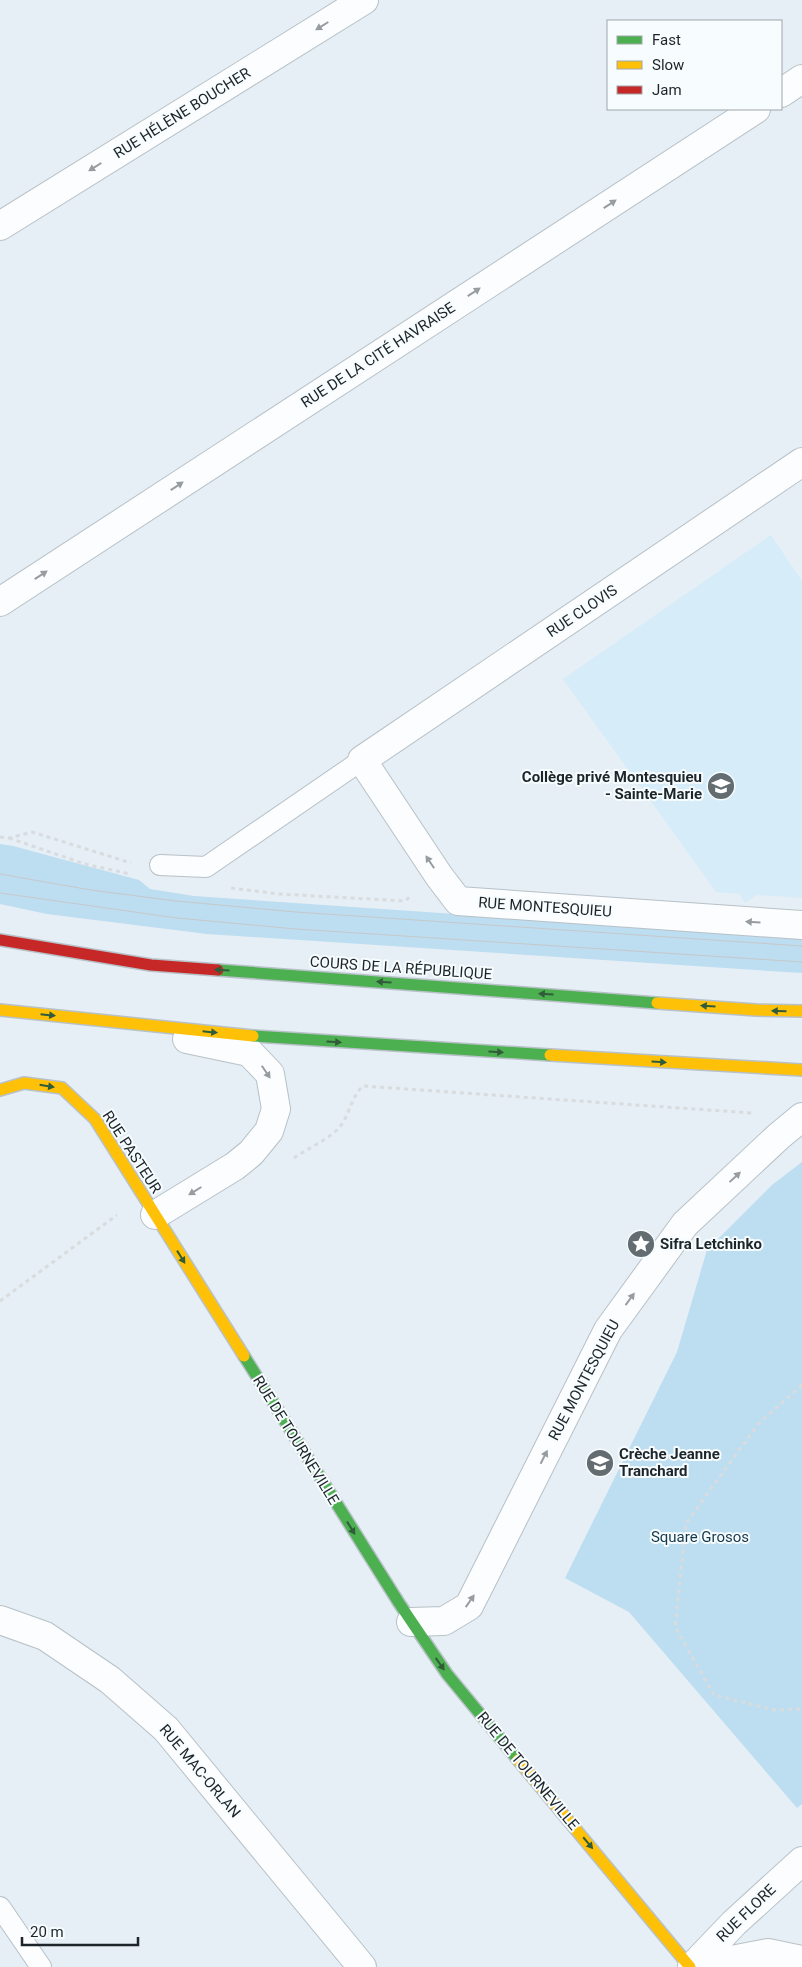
<svg xmlns="http://www.w3.org/2000/svg" width="802" height="1967" viewBox="0 0 802 1967" font-family="Roboto,sans-serif">
<style>
.built{fill:#d7ecf9}
.green{fill:#bdddf1}
.lines{fill:none;stroke-linecap:round;stroke-linejoin:round}
.lane-casing{stroke:#b8c1c7;stroke-width:22}
.street-casing{stroke:#b8c1c7;stroke-width:30}
.fast-casing{stroke:#b8c1c7;stroke-width:14}
.slow-casing{stroke:#b8c1c7;stroke-width:14}
.jam-casing{stroke:#b8c1c7;stroke-width:14}
.path{stroke:#d9dcde;stroke-width:3;stroke-dasharray:4 4;stroke-linecap:butt}
.lane{stroke:#fbfdfe;stroke-width:20}
.street{stroke:#fbfdfe;stroke-width:28}
.fast{stroke:#4caf50;stroke-width:11}
.slow{stroke:#ffc107;stroke-width:11}
.jam{stroke:#c62828;stroke-width:11}
.tram{stroke:#c6c8ca;stroke-width:1}
.oneway{fill:#979c9f}
.oneway2{fill:#305c39}
.labels{text-anchor:middle;dominant-baseline:central;stroke-width:4;stroke-linejoin:round;paint-order:stroke}
.street-label{font-size:15px;fill:#1d252a;stroke:#f7fcfe}
.poi-label{font-size:15px;font-weight:bold;fill:#1d252a;stroke:#f7fcfe;text-anchor:start}
.park-label{font-size:15px;fill:#14394c;stroke:#f7fcfe}
</style>
<rect width="100%" height="100%" fill="#e5eff5"/>
<!-- built -->
<path class="built" d="M 771,535 L 802,581 L 802,898 L 757,895 L 745,903 L 739,894 L 716,892 L 563,679 Z"/>
<!-- green -->
<path class="green" d="M 0,844 L 13,846 L 139,880 L 150,889 L 194,896 L 802,938 L 802,973 L 207,934 L 47,914 L 0,904 Z
M 802,1162 L 802,1804 L 797,1808 L 629,1612 L 565,1578 L 677,1352 L 707,1250 L 772,1185 Z"/>
<g class="lines">
<defs>
<path id="lane" d="M 160,865 L 206,867 L 362,760
M 0,1907 L 41,1967"/>
<path id="street" d="M 781,93 L 802,79
M 0,226 L 364,0
M 802,462 L 362,760 L 439,876 L 458,901 L 802,925
M 0,602 L 756,109
M 155,1215 L 235,1166 L 251,1153 L 269,1131 L 276,1109 L 270,1074 L 249,1052 L 187,1039
M 0,1620 L 45,1636 L 110,1680 L 166,1729 L 362,1967
M 411,1622 L 444,1621 L 469,1606 L 608,1330 L 685,1224 L 779,1136 L 802,1117
M 692,1967 L 734,1923 L 802,1861
M 695,1967 L 768,1953 L 802,1960"/>
<path id="fast" d="M 218,970 L 657,1003
M 253,1036 L 550,1055
M 244,1356 L 399,1603 L 447,1674 L 518,1760"/>
<path id="slow" d="M 657,1003 L 756,1010 L 802,1011
M 0,1010 L 253,1036
M 550,1055 L 802,1070
M 0,1090 L 24,1083 L 62,1088 L 95,1119 L 244,1356
M 518,1760 L 690,1967"/>
<path id="jam" d="M 0,940 L 151,965 L 218,970"/>
</defs>
<!-- lane casing -->
<use href="#lane" class="lane-casing"/>
<!-- street casing -->
<use href="#street" class="street-casing"/>
<!-- fast casing -->
<use href="#fast" class="fast-casing"/>
<!-- slow casing -->
<use href="#slow" class="slow-casing"/>
<!-- jam casing -->
<use href="#jam" class="jam-casing"/>
<!-- path -->
<path class="path" d="M 0,837 L 9,838 L 32,832 L 131,863
M 9,838 L 85,864 L 130,874
M 231,888 L 279,894 L 405,901 L 412,895
M 294,1158 C 307,1149 325,1141 337,1130 C 350,1117 350,1098 363,1086 L 752,1113
M 0,1301 L 117,1215
M 802,1385 L 759,1423 L 686,1523 L 675,1627 L 714,1695 L 775,1710 L 802,1709"/>
<!-- lane -->
<use href="#lane" class="lane"/>
<!-- street -->
<use href="#street" class="street"/>
<!-- fast -->
<use href="#fast" class="fast"/>
<!-- slow -->
<use href="#slow" class="slow"/>
<!-- jam -->
<use href="#jam" class="jam"/>
<!-- tram -->
<path class="tram" d="M 0,874 L 91,890 L 176,901 L 296,912 L 802,946
M 0,893 L 177,918 L 296,929 L 802,962"/>
</g>
<!-- one-way arrows -->
<defs><path id="oneway-solid" d="M-6-.8H1V-3.2L6.5 0L1 3.2V.8H-6Z" transform="scale(1.25)"/></defs>
<g class="oneway">
<use href="#oneway-solid" transform="translate(322 26) rotate(148)"/>
<use href="#oneway-solid" transform="translate(95 167) rotate(148)"/>
<use href="#oneway-solid" transform="translate(610 204) rotate(-33)"/>
<use href="#oneway-solid" transform="translate(474 292) rotate(-33)"/>
<use href="#oneway-solid" transform="translate(177 486) rotate(-33)"/>
<use href="#oneway-solid" transform="translate(41 575) rotate(-33)"/>
<use href="#oneway-solid" transform="translate(430 862) rotate(-124)"/>
<use href="#oneway-solid" transform="translate(753 922) rotate(-176)"/>
<use href="#oneway-solid" transform="translate(266 1072) rotate(56)"/>
<use href="#oneway-solid" transform="translate(735 1177) rotate(-43)"/>
<use href="#oneway-solid" transform="translate(195 1191) rotate(148)"/>
<use href="#oneway-solid" transform="translate(630 1299) rotate(-54)"/>
<use href="#oneway-solid" transform="translate(544 1457) rotate(-63)"/>
<use href="#oneway-solid" transform="translate(470 1601) rotate(-55)"/>
</g>
<g class="oneway2">
<use href="#oneway-solid" transform="translate(222 970) rotate(-176)"/>
<use href="#oneway-solid" transform="translate(384 982) rotate(-176)"/>
<use href="#oneway-solid" transform="translate(546 994) rotate(-176)"/>
<use href="#oneway-solid" transform="translate(708 1006) rotate(-176)"/>
<use href="#oneway-solid" transform="translate(779 1011) rotate(-179)"/>
<use href="#oneway-solid" transform="translate(48 1015) rotate(6)"/>
<use href="#oneway-solid" transform="translate(210 1032) rotate(6)"/>
<use href="#oneway-solid" transform="translate(334 1042) rotate(3)"/>
<use href="#oneway-solid" transform="translate(496 1052) rotate(3)"/>
<use href="#oneway-solid" transform="translate(659 1062) rotate(3)"/>
<use href="#oneway-solid" transform="translate(47 1086) rotate(9)"/>
<use href="#oneway-solid" transform="translate(181 1257) rotate(58)"/>
<use href="#oneway-solid" transform="translate(351 1528) rotate(58)"/>
<use href="#oneway-solid" transform="translate(440 1664) rotate(55)"/>
<use href="#oneway-solid" transform="translate(588 1843) rotate(50)"/>
</g>
<!-- icons -->
<defs>
<symbol id="school-disc" viewBox="-11 -11 22 22"><circle r="9.5" fill="#636c71" stroke="#f7fcfe"/><path d="M0-5L7-2L0 1L-7-2ZM-4 1L0 2.5L4 1V4Q0 6-4 4Z" fill="#fff"/></symbol>
<symbol id="sight-disc" viewBox="-11 -11 22 22"><circle r="9.5" fill="#636c71" stroke="#f7fcfe"/><path d="M0-6L1.8-2.2L6-1.7L2.9 1.2L3.7 5.4L0 3.3L-3.7 5.4L-2.9 1.2L-6-1.7L-1.8-2.2Z" fill="#fff"/></symbol>
</defs>
<g fill-rule="evenodd">
<use href="#school-disc" x="705" y="770" width="32" height="32"/>
<use href="#sight-disc" x="625" y="1228" width="32" height="32"/>
<use href="#school-disc" x="584" y="1447" width="32" height="32"/>
</g>
<g class="labels">
<!-- street labels -->
<g class="street-label">
<text transform="translate(182 113) rotate(-32)">RUE HÉLÈNE BOUCHER</text>
<text transform="translate(378 355) rotate(-33)">RUE DE LA CITÉ HAVRAISE</text>
<text transform="translate(582 611) rotate(-34)">RUE CLOVIS</text>
<text transform="translate(545 907) rotate(4)">RUE MONTESQUIEU</text>
<text transform="translate(401 968) rotate(4)">COURS DE LA RÉPUBLIQUE</text>
<text transform="translate(132 1152) rotate(57)">RUE PASTEUR</text>
<text transform="translate(584 1380) rotate(-62)">RUE MONTESQUIEU</text>
<text transform="translate(296 1440) rotate(58)">RUE DE TOURNEVILLE</text>
<text transform="translate(200 1771) rotate(50)">RUE MAC-ORLAN</text>
<text transform="translate(528 1771) rotate(50)">RUE DE TOURNEVILLE</text>
<text transform="translate(746 1913) rotate(-44)">RUE FLORE</text>
</g>
<!-- poi labels -->
<g class="poi-label">
<text x="702" y="777" text-anchor="end">Collège privé Montesquieu<tspan x="702" dy="17">- Sainte-Marie</tspan></text>
<text x="660" y="1244">Sifra Letchinko</text>
<text x="619" y="1454">Crèche Jeanne<tspan x="619" dy="17">Tranchard</tspan></text>
</g>
<!-- park labels -->
<g class="park-label">
<text x="700" y="1537">Square Grosos</text>
</g>
</g>
<!-- legend -->
<rect x="607" y="20" width="175" height="90" fill="#f7fcfe" stroke="#a0a6a9"/>
<rect x="617" y="36" width="25" height="8" fill="#4caf50" stroke="#a0a6a9"/>
<text x="652" y="45" font-size="15" fill="#1d252a">Fast</text>
<rect x="617" y="61" width="25" height="8" fill="#ffc107" stroke="#a0a6a9"/>
<text x="652" y="70" font-size="15" fill="#1d252a">Slow</text>
<rect x="617" y="86" width="25" height="8" fill="#c62828" stroke="#a0a6a9"/>
<text x="652" y="95" font-size="15" fill="#1d252a">Jam</text>
<!-- scale -->
<path d="M22 1937v8h116v-8" fill="none" stroke="#1d252a" stroke-width="2.5"/>
<text x="30" y="1937" font-size="15" fill="#1d252a" stroke="#f7fcfe" stroke-width="4" paint-order="stroke">20 m</text>
</svg>
